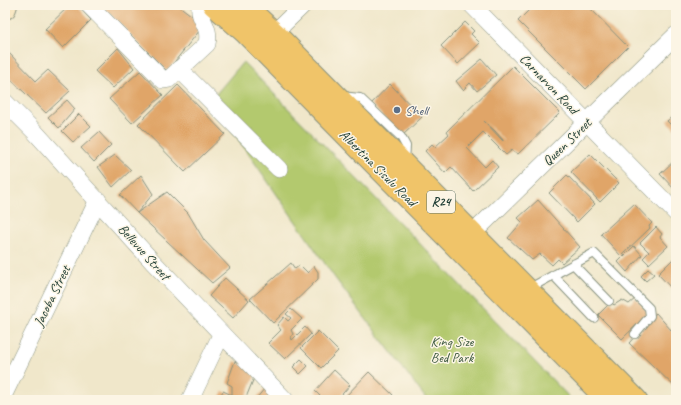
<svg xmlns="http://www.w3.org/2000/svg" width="681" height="405" viewBox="0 0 681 405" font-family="Caveat,sans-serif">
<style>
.park{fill:#b3c96e;stroke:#698351}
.building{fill:#e0a567;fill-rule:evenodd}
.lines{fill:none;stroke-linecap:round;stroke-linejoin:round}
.service-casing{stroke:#88927f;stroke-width:10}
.minor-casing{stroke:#88927f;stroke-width:18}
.secondary-casing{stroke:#88927f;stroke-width:24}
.primary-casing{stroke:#88927f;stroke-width:24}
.service{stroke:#fff;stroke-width:8}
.minor{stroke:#fff;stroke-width:17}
.secondary{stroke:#f9e7c3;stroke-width:22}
.primary{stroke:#f0c469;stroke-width:22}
.service-dot{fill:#5c6f8a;stroke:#fcf5e5;stroke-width:1.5}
.labels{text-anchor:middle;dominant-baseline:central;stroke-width:3;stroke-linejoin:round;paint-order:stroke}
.shield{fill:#fcf5e5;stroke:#617469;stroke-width:1}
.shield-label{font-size:13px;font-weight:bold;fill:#1f3d34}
.street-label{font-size:14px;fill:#1f3d34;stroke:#fcf5e5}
.service-label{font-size:14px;fill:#4e5e75;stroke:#fcf5e5;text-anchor:start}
.park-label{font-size:14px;fill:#3d5940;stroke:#fcf5e5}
</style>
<rect width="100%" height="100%" fill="#fcf5e5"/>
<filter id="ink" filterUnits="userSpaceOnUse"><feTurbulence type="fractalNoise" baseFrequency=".025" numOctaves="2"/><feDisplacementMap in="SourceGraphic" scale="8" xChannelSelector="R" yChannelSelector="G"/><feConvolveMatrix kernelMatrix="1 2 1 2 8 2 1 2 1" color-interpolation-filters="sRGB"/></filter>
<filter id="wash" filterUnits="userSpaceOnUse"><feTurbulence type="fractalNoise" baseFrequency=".012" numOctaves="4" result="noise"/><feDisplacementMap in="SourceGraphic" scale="16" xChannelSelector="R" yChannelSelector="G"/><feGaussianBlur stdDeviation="0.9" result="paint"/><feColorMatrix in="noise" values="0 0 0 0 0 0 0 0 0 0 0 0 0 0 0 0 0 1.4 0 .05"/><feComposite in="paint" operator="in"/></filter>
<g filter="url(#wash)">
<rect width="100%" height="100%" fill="#f0e7ca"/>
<!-- park -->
<path class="park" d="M 243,62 L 572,400 L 427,400 L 335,278 L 211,100 Z"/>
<g id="blocks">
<!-- building -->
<path class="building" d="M 70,5 L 77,5 L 91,20 L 63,48 L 45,29 Z
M 101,5 L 178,5 L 204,25 L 167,71 Z
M 534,5 L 587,5 L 628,47 L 586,89 L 518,21 Z
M 465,22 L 474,31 L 471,34 L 480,43 L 458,64 L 441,46 Z
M 118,48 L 134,68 L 113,88 L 95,71 Z
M 6,50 L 36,81 L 48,70 L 70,91 L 46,113 L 5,74 Z
M 482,59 L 496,75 L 477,91 L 470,83 L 463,90 L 456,81 Z
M 513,66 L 560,113 L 518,154 L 512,150 L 506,155 L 483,132 L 467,148 L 485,167 L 492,160 L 498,167 L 473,191 L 451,167 L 445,173 L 425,151 L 432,144 L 435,147 L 449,134 L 447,131 ZM 484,121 L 495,131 L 503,140 L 503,141 Z
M 140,71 L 163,95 L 132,123 L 109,99 Z
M 390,84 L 422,117 L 402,136 L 371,104 Z
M 178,85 L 225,134 L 185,172 L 138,124 Z
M 67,100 L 75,109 L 59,128 L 48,117 Z
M 676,113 L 676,130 L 667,121 Z
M 79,114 L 91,126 L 73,142 L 62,131 Z
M 99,132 L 111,145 L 94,162 L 81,148 Z
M 590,154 L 619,183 L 600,202 L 571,172 Z
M 115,155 L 131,170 L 113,187 L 98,167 Z
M 676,159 L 676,191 L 660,174 Z
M 141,175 L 153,194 L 137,213 L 167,192 L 188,213 L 204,240 L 230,268 L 212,283 L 137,213 L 120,195 Z
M 567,175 L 595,204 L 577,222 L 549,193 Z
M 538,200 L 580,247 L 562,263 L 558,259 L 552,265 L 540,254 L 532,260 L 508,238 L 522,222 L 518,218 Z
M 634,204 L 652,223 L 649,226 L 650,228 L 621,256 L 601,234 Z
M 656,227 L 662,234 L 660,237 L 668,246 L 649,264 L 643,258 L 649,252 L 640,243 Z
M 634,246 L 642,255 L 627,272 L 618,262 Z
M 676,256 L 676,288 L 673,290 L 658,274 Z
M 291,263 L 295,269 L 300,265 L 308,273 L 314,266 L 318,272 L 318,279 L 273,323 L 250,299 Z
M 648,269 L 654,274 L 646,281 L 641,276 Z
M 225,278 L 249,300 L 233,318 L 209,296 Z
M 636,298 L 649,313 L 622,339 L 598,315 L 611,302 L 614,305 L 622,300 L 629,304 Z
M 291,309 L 302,319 L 291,330 L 293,334 L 291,337 L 292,340 L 305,327 L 311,334 L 285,359 L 268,343 L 281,330 L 277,325 L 284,317 L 288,321 L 291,318 L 286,314 Z
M 656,313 L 671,330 L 676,325 L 676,388 L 629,343 Z
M 318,331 L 338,351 L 321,368 L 301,348 Z
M 301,359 L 308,366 L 300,374 L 293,367 Z
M 235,361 L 256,373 L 245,400 L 218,400 L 223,391 L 232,395 L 232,386 L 227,383 Z
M 334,370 L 350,385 L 337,400 L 324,400 L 315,391 Z
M 369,372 L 393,395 L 388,400 L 342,400 Z
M 265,388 L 276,400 L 255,400 Z"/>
</g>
</g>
<g filter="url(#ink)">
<use href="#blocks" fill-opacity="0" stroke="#88927f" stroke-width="1"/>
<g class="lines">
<defs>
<path id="service" d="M 341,96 L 360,98 L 401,137 L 406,146 L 405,162
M 573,264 L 609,301
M 553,275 L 594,318
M 528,289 L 594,253 L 649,308 L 650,316 L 635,334"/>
<path id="minor" d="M 89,5 L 163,80 L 169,79 L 207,44 C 211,24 198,22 200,5
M 472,5 L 676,213
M 274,33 L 303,5
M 179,69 L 279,169
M 5,102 L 35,132 L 152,261 L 285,400
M 464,242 L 676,35
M 5,392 L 98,200
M 190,400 L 221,335"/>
<path id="secondary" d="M 5,8 L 6,5"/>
<path id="primary" d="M 214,5 L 246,33 L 608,400
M 244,5 L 274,33 L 636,400"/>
</defs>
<!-- service casing -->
<use href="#service" class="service-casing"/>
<!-- minor casing -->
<use href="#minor" class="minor-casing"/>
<!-- secondary casing -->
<use href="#secondary" class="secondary-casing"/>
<!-- primary casing -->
<use href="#primary" class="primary-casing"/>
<!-- service -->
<use href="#service" class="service"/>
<!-- minor -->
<use href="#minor" class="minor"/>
<!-- secondary -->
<use href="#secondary" class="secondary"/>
<!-- primary -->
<use href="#primary" class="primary"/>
</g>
</g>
<!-- markers -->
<circle class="service-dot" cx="397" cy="110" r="4"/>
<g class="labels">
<!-- shield labels -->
<rect class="shield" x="427" y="191" width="28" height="22" rx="3"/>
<g class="shield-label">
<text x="441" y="202">R24</text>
</g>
<!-- street labels -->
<g class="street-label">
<text transform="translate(549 84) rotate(46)">Carnarvon Road</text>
<text transform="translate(567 142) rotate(-44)">Queen Street</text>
<text transform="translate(378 168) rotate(45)">Albertina Sisulu Road</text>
<text transform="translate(144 252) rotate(48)">Bellevue Street</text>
<text transform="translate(52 296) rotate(-64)">Jacoba Street</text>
</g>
<!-- service labels -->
<g class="service-label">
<text x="405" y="110">Shell</text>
</g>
<!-- park labels -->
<g class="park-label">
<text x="452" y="341">King Size<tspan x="452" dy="16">Bed Park</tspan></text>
</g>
</g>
<!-- margin -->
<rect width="681" height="405" fill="none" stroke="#fcf5e5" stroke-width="20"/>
</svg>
